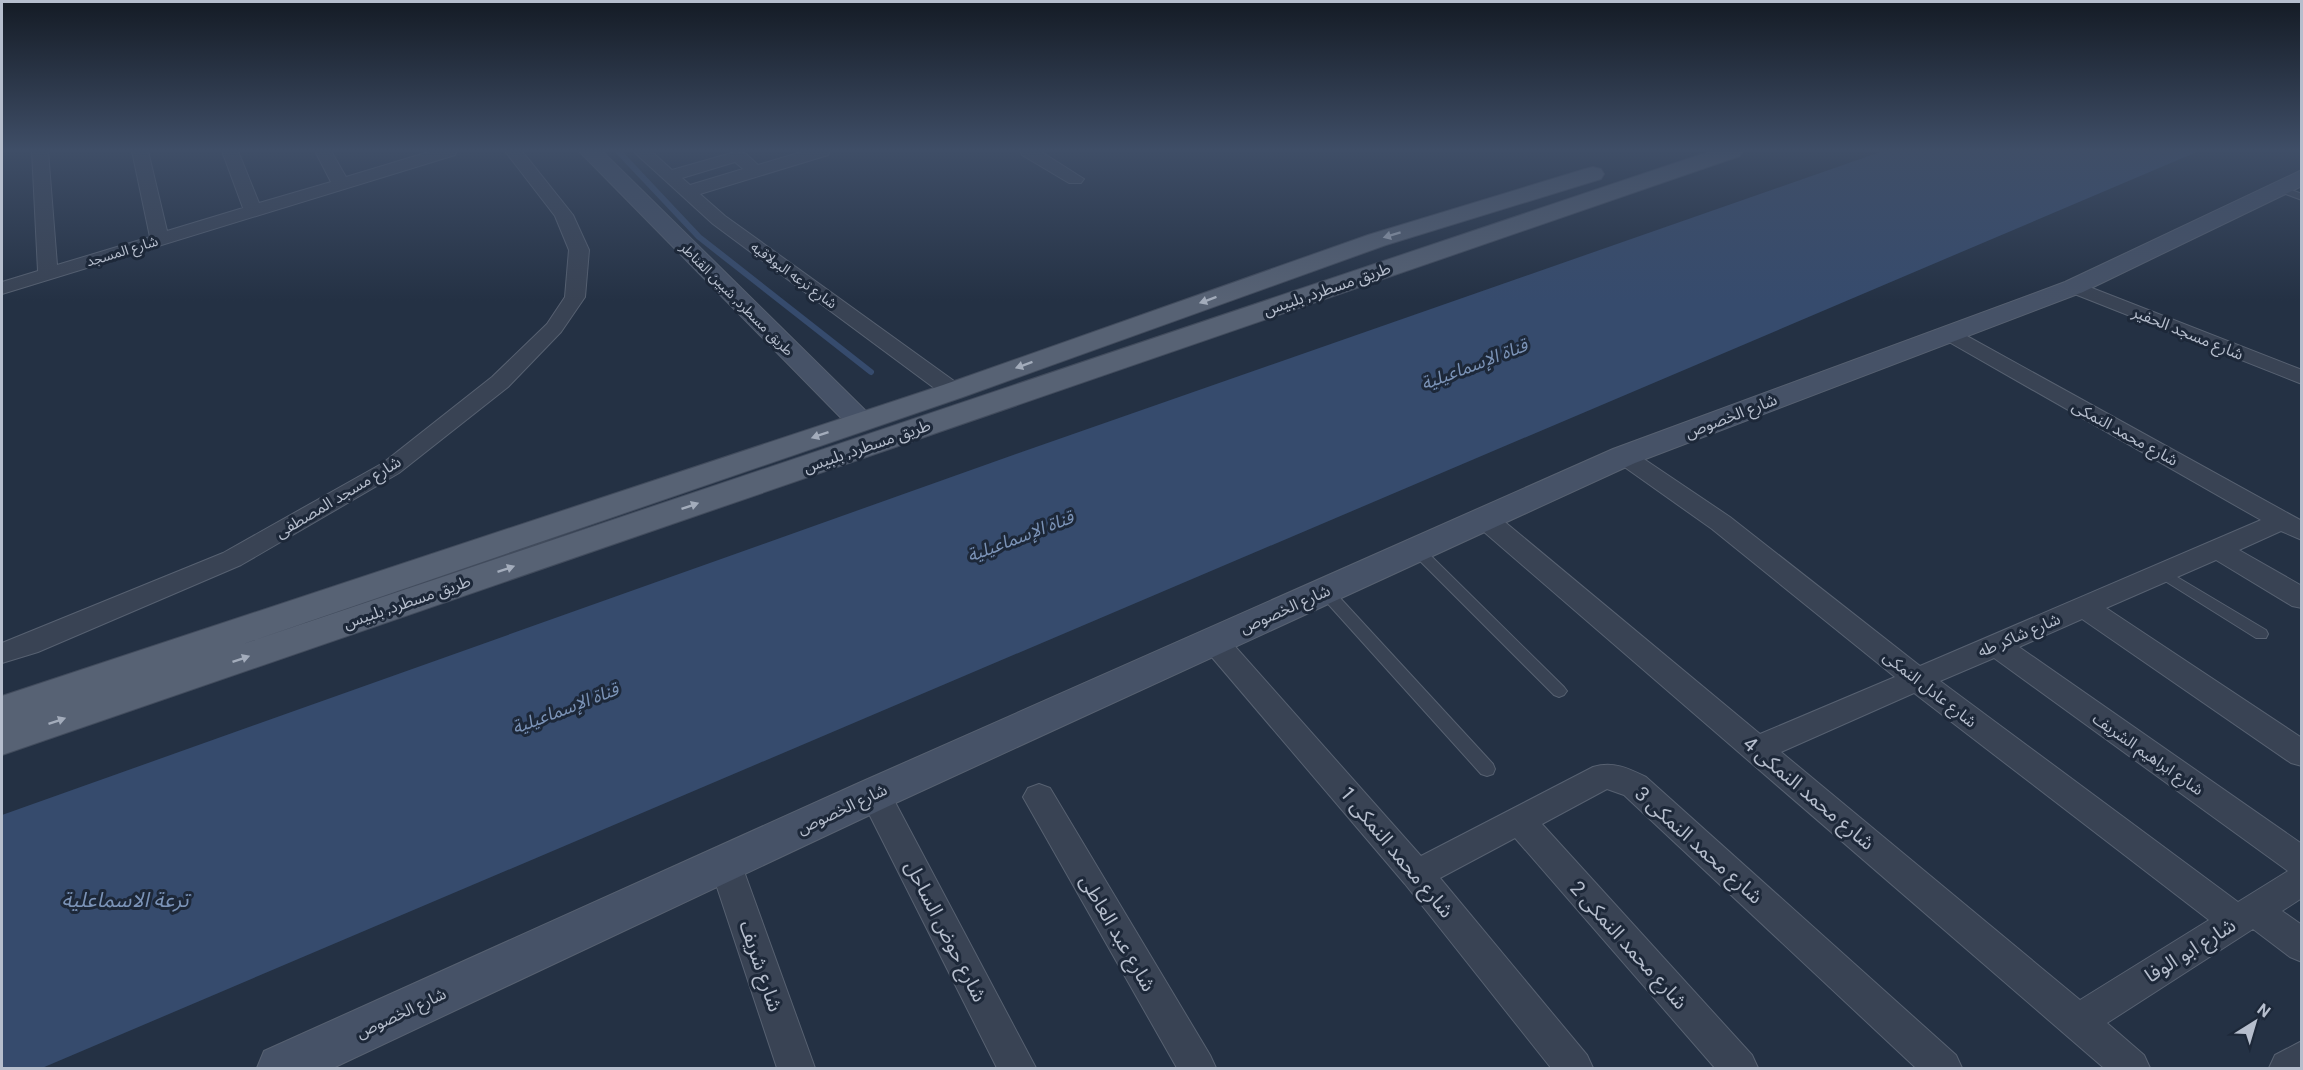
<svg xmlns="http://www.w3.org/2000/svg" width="2303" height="1070" viewBox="0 0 2303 1070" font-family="Roboto,'Noto Sans Arabic',sans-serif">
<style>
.water{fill:#364b6d}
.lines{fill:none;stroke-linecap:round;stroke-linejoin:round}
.stream{stroke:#364b6d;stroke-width:6}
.service-casing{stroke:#576171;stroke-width:2}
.minor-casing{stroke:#576171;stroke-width:2}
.secondary-casing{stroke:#576171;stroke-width:2}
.primary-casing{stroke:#424c5d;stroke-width:2}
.service{fill:#394354;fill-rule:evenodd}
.minor{fill:#394354;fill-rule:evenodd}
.secondary{fill:#465267;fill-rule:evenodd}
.primary{fill:#576274;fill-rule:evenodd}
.oneway{fill:#a3acbb}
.labels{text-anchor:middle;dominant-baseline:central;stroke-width:6;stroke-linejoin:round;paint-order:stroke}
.far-street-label{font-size:14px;fill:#b6becd;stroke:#1d2839}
.street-label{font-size:16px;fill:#b6becd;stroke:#1d2839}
.water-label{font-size:18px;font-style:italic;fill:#7b93b7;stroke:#1d2839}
.near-street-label{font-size:20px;fill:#b6becd;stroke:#1d2839}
.near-water-label{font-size:21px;font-style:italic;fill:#7b93b7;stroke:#1d2839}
</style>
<rect width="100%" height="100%" fill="#243144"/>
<!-- water -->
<path class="water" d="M 1883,151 L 2199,151 L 42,1068 L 2,1068 L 2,815 L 1016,454 Z"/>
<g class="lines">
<!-- stream -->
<path class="stream" d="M 618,151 L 699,237 L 871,372"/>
<defs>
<path id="service" d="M 2275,186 L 2281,186 L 2302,194 L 2302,200 L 2275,190 Z
M 1417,545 L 1422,547 L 1564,687 L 1567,691 L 1564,695 L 1559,697 L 1554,695 L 1412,553 L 1410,550 L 1412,547 Z
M 2162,568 L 2266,630 L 2268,634 L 2266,638 L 2256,638 L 2157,576 L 2155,573 L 2157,570 Z
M 1325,586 L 1330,587 L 1493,764 L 1495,769 L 1493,774 L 1487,776 L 1481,774 L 1320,595 L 1318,591 L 1320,587 Z"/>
<path id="minor" d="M 32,151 L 48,151 L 57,265 L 150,237 L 132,151 L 148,151 L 167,231 L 243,208 L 222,151 L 238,151 L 259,203 L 331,182 L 315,151 L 331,151 L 346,177 L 432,151 L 457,151 L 455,155 L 2,294 L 2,282 L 38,271 Z
M 505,151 L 522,151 L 573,215 L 589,250 L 585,297 L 561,332 L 508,387 L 399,473 L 241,565 L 38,652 L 2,663 L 2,643 L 223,553 L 383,463 L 492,377 L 547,324 L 565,297 L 569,250 L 555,216 Z
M 633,151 L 651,151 L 672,170 L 735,152 L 745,153 L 758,165 L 805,151 L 830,151 L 828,155 L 700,194 L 725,216 L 961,386 L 964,391 L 961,396 L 953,398 L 945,396 L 713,224 ZM 735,162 L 743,169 L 690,185 L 682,178 Z
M 1020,151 L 1040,151 L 1084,179 L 1081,183 L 1069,183 L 1022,155 Z
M 2074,281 L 2302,370 L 2302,384 L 2067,291 L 2064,287 L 2067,283 Z
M 1949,328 L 1956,330 L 2302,521 L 2302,540 L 2281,531 L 2239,550 L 2302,586 L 2302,608 L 2292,606 L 2216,560 L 2106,608 L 2302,738 L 2302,766 L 2291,763 L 2082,619 L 2019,647 L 2302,844 L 2302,898 L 2282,911 L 2302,925 L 2302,962 L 2290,957 L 2253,929 L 2107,1023 L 2144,1055 L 2150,1068 L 2104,1068 L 1476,525 L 1472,519 L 1476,513 L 1485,511 L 1494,513 L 1760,734 L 1895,677 L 1712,529 L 1616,461 L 1612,456 L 1616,451 L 1624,449 L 1632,451 L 1730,517 L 1920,666 L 2261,520 L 1942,338 L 1939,334 L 1942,330 ZM 1994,658 L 2288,871 L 2238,902 L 1940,681 ZM 1914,693 L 2209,920 L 2080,1000 L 1781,752 Z
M 1214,631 L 1224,634 L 1421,856 L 1593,767 C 1613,761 1628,768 1646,777 L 1956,1055 L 1962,1068 L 1916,1068 L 1624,795 L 1607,789 L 1542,824 L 1752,1055 L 1758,1068 L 1715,1068 L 1515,838 L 1440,878 L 1587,1055 L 1593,1068 L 1551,1068 L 1405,884 L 1204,648 L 1200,641 L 1204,634 Z
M 875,781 L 886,785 L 1036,1068 L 997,1068 L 859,794 L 864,785 Z
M 1039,784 L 1050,788 L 1210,1055 L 1216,1068 L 1177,1068 L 1023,797 L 1028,788 Z
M 725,849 L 737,853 L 741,863 L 815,1068 L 777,1068 L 709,863 L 713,853 Z
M 2300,1042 L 2302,1068 L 2269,1068 L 2275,1055 Z"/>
<path id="secondary" d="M 579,151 L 602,151 L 870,415 L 875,421 L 870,427 L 860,430 L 850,427 Z
M 2302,170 L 2302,186 L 2083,292 L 1635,463 L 889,806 L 333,1068 L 257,1068 L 264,1051 L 861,782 L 1613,449 L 2065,282 Z"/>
<path id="primary" d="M 1711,151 L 1743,151 L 1740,156 L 2,755 L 2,696 L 943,385 L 1368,235 L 1585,169 L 1593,167 L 1601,169 L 1604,174 L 1601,179 L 1386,245 L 963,397 L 243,644 Z"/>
</defs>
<!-- service casing -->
<use href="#service" class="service-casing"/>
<!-- minor casing -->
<use href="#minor" class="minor-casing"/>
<!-- secondary casing -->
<use href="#secondary" class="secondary-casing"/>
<!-- primary casing -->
<use href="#primary" class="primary-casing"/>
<!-- service -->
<use href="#service" class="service"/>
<!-- minor -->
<use href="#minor" class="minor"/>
<!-- secondary -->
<use href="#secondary" class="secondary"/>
<!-- primary -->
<use href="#primary" class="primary"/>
</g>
<!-- one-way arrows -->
<defs><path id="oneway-solid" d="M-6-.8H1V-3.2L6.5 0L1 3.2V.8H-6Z" transform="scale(1.5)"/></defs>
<g class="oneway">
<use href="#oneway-solid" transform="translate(1392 235) rotate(163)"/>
<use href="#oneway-solid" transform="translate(1208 300) rotate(160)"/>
<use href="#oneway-solid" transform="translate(1024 365) rotate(160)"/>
<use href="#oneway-solid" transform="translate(820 435) rotate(161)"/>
<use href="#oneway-solid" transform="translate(690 506) rotate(-19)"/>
<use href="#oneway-solid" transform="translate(506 569) rotate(-19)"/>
<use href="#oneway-solid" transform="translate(241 659) rotate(-19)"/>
<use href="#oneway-solid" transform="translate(57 721) rotate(-19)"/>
</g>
<!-- sky -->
<linearGradient id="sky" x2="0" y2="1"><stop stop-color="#141b25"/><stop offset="0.5" stop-color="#3f4e67"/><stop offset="1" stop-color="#3f4e67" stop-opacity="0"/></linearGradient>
<rect width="2303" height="301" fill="url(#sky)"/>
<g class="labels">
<!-- far-street labels -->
<g class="far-street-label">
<text transform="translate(122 251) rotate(-17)">شارع المسجد</text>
<text transform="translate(794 275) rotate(36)">شارع ترعه البولاقيه</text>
<text transform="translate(737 299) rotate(45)">طريق مسطرد, شبين القناطر</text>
</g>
<!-- street labels -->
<g class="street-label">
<text transform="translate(1327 289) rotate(-19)">طريق مسطرد, بلبيس</text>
<text transform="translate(2188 333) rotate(22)">شارع مسجد الحفير</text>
<text transform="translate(1731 416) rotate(-21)">شارع الخصوص</text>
<text transform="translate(2125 433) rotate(29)">شارع محمد النمكى</text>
<text transform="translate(867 446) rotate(-19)">طريق مسطرد, بلبيس</text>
<text transform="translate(338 497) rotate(-31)">شارع مسجد المصطفى</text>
<text transform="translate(407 602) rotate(-19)">طريق مسطرد, بلبيس</text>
<text transform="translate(1285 609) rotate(-24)">شارع الخصوص</text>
<text transform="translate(2019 635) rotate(-23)">شارع شاكر طه</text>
<text transform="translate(1930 689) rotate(38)">شارع عادل النمكى</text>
<text transform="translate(2148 754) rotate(35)">شارع ابراهيم الشريف</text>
<text transform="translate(842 809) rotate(-25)">شارع الخصوص</text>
<text transform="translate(401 1013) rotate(-25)">شارع الخصوص</text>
</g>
<!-- water labels -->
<g class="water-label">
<text transform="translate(1474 364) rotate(-21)">قناة الإسماعيلية</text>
<text transform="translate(1020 536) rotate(-21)">قناة الإسماعيلية</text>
<text transform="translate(565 708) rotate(-21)">قناة الإسماعيلية</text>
</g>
<!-- near-street labels -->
<g class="near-street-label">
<text transform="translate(1809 793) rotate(40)">شارع محمد النمكى 4</text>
<text transform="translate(1699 845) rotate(42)">شارع محمد النمكى 3</text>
<text transform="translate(1397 852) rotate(50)">شارع محمد النمكى 1</text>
<text transform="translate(946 931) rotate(63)">شارع حوض الساحل</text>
<text transform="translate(1118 933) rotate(60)">شارع عبد العاطى</text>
<text transform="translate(1629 945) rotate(48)">شارع محمد النمكى 2</text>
<text transform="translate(2190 950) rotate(-32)">شارع ابو الوفا</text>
<text transform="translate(761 966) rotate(71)">شارع شريف</text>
</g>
<!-- near-water labels -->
<g class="near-water-label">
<text x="125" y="900">ترعة الاسماعلية</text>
</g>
</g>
<!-- border -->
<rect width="2303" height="1070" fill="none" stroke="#b6becd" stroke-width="6"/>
<!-- north arrow -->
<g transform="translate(2255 1022) rotate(37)" stroke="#1d2839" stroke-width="4.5" paint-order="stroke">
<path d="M0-4.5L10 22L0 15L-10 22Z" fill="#b6becd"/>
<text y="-9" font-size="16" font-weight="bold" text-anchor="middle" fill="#b6becd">N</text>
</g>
</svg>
